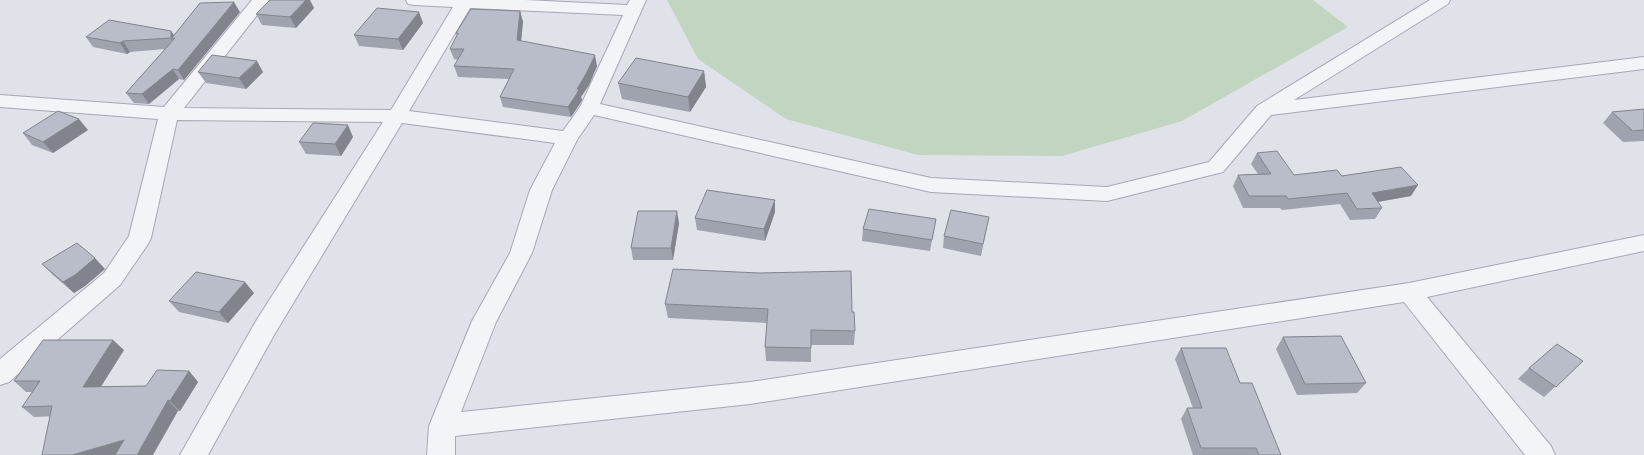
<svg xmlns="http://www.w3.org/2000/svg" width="1644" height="455" viewBox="0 0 1644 455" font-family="'Source Sans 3',sans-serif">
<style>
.green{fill:#c2d5c0}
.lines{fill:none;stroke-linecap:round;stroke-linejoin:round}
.street-casing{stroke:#a5a8b5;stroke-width:2}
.street{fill:#f3f4f8;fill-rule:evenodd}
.wall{fill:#9fa3ae}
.shaded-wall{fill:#82848d}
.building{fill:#b9bdca;stroke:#82848d}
</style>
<rect width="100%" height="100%" fill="#e0e2ea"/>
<!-- green -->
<path class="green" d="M 667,0 L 1313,0 L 1348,27 L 1182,121 L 1062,156 L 918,155 L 786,119 L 698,59 Z"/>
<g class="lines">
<defs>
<path id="street" d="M 252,0 L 269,0 L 184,108 L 391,110 L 453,7 L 414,5 L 408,4 L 406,0 L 525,0 L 627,5 L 630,0 L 646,0 L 600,104 L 931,178 L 1107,187 L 1209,162 L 1257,106 L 1430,0 L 1450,0 L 1448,4 L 1294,100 L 1644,57 L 1644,69 L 1271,115 L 1223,172 L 1107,201 L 931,192 L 594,115 L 577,140 L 552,190 L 532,253 L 496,322 L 461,412 L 750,382 L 1409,283 L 1644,235 L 1644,251 L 1427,297 L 1551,446 L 1555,455 L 1525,455 L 1404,302 L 750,404 L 455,436 L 455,455 L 427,455 L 429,426 L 472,321 L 510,253 L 530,190 L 555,143 L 402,123 L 274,335 L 208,455 L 180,455 L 256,321 L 383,122 L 177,120 L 151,238 L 148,244 L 120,285 L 9,382 L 0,385 L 0,359 L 104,273 L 129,236 L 158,119 L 0,107 L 0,95 L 164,107 ZM 470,8 L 623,15 L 580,107 L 563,131 L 409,111 Z"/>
</defs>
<!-- street casing -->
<use href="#street" class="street-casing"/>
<!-- street -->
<use href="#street" class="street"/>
</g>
<!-- wall -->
<path class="wall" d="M 314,8 L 296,28 L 262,25 L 256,14 Z
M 520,11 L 523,22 L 521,41 L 597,66 L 589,85 L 581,97 L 582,100 L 579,105 L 571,117 L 503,107 L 500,97 L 509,79 L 458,77 L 454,66 L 458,60 L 454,59 L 450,49 L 457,36 L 456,33 Z
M 240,12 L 184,80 L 179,79 L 149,104 L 134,103 L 126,93 L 165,49 L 130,52 L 127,54 L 93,47 L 86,37 L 171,31 L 174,35 Z
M 423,23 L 403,50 L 359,46 L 354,35 Z
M 704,71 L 706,87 L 690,112 L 622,99 L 618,83 Z
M 198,72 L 263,72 L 246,89 L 206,83 Z
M 1644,109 L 1644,141 L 1623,142 L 1603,123 L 1612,112 Z
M 88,130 L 53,153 L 32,145 L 23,133 Z
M 353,137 L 341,156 L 306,154 L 299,142 Z
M 1257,153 L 1294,175 L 1342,176 L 1411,196 L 1378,202 L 1382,208 L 1375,219 L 1350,220 L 1340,204 L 1282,210 L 1280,208 L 1243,208 L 1233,186 L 1238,175 L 1258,174 L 1251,164 Z
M 775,200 L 775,212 L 765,241 L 697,230 L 695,218 Z
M 989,217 L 981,256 L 943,248 L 944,236 Z
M 936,219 L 930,251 L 862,241 L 863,229 Z
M 679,223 L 673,260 L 633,260 L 631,248 Z
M 42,264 L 105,269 L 85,286 L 74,293 L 53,275 Z
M 254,293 L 228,323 L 179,312 L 169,301 Z
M 665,304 L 852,312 L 855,331 L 854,345 L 811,345 L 811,362 L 766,361 L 765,347 L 767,323 L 668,318 Z
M 1283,337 L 1366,383 L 1357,393 L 1297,395 L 1276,349 Z
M 1181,348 L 1240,383 L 1281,455 L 1193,455 L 1181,419 L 1187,408 L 1193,408 L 1175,359 Z
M 124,350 L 101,387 L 146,386 L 189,371 L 198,382 L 180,411 L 34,417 L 22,407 L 32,392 L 26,392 L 14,381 Z
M 1583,361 L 1544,397 L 1518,379 L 1529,368 Z"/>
<!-- shaded-wall -->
<path class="shaded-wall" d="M 306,0 L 310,0 L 314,8 L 296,28 L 290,17 Z
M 234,2 L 240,12 L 184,80 L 178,70 Z
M 520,11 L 523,22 L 520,50 L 517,40 Z
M 419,12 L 423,23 L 403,50 L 398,39 Z
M 171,31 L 178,41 L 175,38 L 171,39 L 177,49 L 171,38 Z
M 123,41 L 130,52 L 127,54 L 120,43 Z
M 595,55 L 597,66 L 589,85 L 581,97 L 582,100 L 579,105 L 571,117 L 568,107 Z
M 257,61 L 263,72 L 246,89 L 239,78 Z
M 173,69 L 179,79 L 149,104 L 142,94 Z
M 704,71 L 706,87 L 690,112 L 688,97 Z
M 79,119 L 88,130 L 53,153 L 43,142 Z
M 348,125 L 353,137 L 341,156 L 335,144 Z
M 1418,185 L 1411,196 L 1365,204 L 1372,193 Z
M 775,200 L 775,212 L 765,241 L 764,229 Z
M 677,211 L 679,223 L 673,260 L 671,248 Z
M 95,258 L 105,269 L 85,286 L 74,293 L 63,282 Z
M 245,282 L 254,293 L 228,323 L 219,312 Z
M 113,340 L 124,350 L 94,397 L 83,387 Z
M 189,371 L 198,382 L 180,411 L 170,401 Z
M 168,400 L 178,411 L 153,455 L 137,455 Z
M 124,440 L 118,455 L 72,455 Z"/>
<!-- building -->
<path class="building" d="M 270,0 L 306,0 L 290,17 L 256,14 Z
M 234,2 L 178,70 L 173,69 L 142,94 L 126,93 L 175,38 L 171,39 L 200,3 Z
M 377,8 L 419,12 L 398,39 L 354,35 Z
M 471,9 L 520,11 L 517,40 L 595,55 L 586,74 L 577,89 L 579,89 L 576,95 L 568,107 L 500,97 L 514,69 L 454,66 L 464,49 L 450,49 L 458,33 L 456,33 Z
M 109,20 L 171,31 L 171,38 L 123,41 L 120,43 L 86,37 Z
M 212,55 L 257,61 L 239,78 L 198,72 Z
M 636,58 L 704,71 L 688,97 L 618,83 Z
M 1644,109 L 1644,130 L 1633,131 L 1612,112 Z
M 58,111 L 79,119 L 43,142 L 23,133 Z
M 313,123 L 348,125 L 335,144 L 299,142 Z
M 1277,151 L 1294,175 L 1337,170 L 1342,176 L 1401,167 L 1418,185 L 1372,193 L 1382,208 L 1357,209 L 1347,193 L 1288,199 L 1286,196 L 1249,196 L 1238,175 L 1271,174 L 1257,153 Z
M 707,190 L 775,200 L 764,229 L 695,218 Z
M 869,209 L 936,219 L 932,240 L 863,229 Z
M 951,210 L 989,217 L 983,244 L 944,236 Z
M 638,211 L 677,211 L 671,248 L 631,248 Z
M 77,243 L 95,258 L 75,275 L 63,282 L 42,264 Z
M 673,269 L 759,273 L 851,271 L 852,312 L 854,312 L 855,331 L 811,330 L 811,348 L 765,347 L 768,309 L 665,304 Z
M 196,272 L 245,282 L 219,312 L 169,301 Z
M 1341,336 L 1366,383 L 1305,384 L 1283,337 Z
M 43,340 L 113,340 L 83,387 L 146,386 L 157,370 L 189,371 L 170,401 L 168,400 L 137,455 L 115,455 L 124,440 L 72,455 L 42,455 L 52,406 L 22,407 L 40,381 L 14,381 Z
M 1557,344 L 1583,361 L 1556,387 L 1529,368 Z
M 1181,348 L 1226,348 L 1240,383 L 1252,383 L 1281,455 L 1259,455 L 1256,448 L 1201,448 L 1187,408 L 1202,408 Z"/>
</svg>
